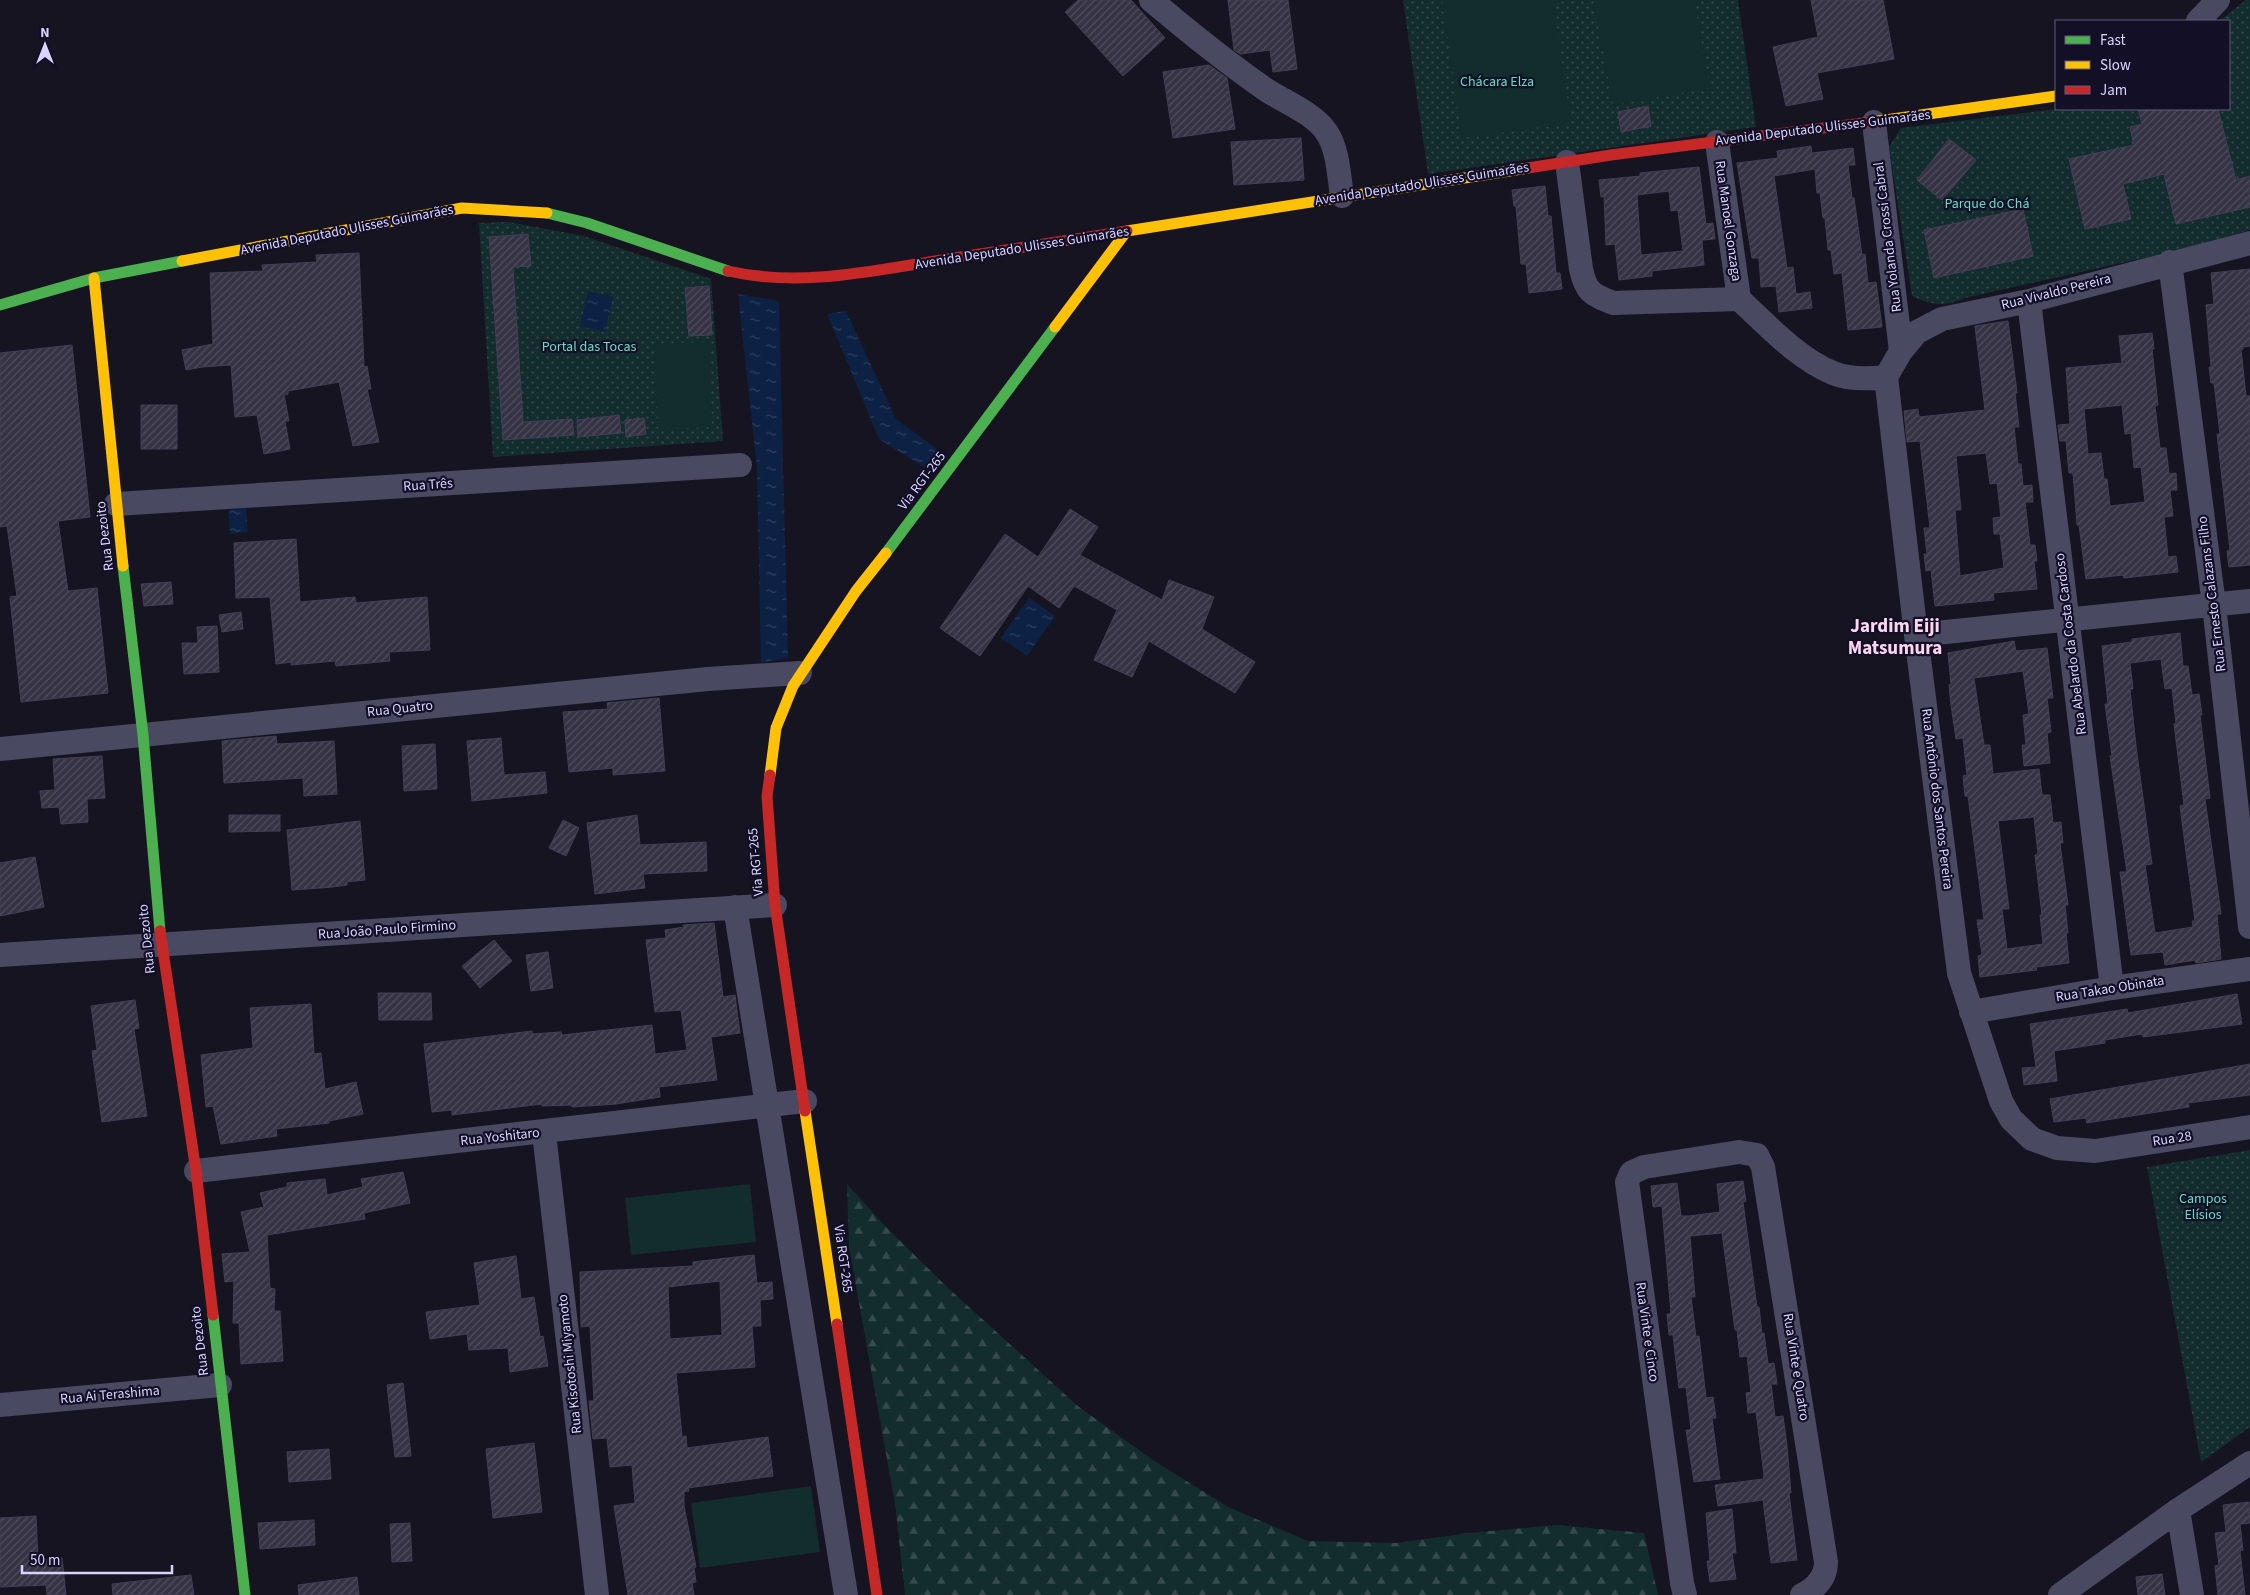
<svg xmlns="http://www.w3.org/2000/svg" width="2250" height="1595" viewBox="0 0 2250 1595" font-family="'Source Sans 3',sans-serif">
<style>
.forest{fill:url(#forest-firs)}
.park{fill:url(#park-dots)}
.pitch{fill:#132c2d}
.water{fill:url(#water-ripples)}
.building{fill:url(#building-hatch);stroke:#433f54;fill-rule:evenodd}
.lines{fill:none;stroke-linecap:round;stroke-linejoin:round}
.street{stroke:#4a4962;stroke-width:24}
.fast{stroke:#4caf50;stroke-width:11}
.slow{stroke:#ffc107;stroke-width:11}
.jam{stroke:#c62828;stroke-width:11}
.labels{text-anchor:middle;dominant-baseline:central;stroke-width:4.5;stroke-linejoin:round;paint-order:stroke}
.park-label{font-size:14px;fill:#5fe0c0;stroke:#130f26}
.street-label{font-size:14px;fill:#d9d4ff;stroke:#130f26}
.district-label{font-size:19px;font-weight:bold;fill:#ffd6f0;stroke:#130f26}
</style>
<defs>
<pattern id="forest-firs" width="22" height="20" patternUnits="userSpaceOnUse" patternTransform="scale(1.25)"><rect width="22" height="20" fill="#132c2d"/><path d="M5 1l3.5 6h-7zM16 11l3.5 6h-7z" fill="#354a4c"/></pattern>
<pattern id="park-dots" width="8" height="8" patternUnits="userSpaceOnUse" patternTransform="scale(1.25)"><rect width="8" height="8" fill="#132c2d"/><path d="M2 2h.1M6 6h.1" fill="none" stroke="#354a4c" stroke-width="1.8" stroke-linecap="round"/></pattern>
<pattern id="water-ripples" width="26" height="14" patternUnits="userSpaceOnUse" patternTransform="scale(1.25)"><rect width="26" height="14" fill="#0d2144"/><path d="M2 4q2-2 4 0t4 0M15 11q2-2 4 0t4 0" fill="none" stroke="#304060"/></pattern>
<pattern id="building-hatch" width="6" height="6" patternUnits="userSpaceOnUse" patternTransform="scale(1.25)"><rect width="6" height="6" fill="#343243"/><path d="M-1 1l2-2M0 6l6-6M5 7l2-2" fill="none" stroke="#514f5f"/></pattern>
</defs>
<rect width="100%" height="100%" fill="#161421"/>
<!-- forest -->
<path class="forest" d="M 847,1184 L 885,1226 L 947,1287 L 1079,1407 L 1153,1460 L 1228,1507 L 1308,1541 L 1396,1543 L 1469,1533 L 1557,1525 L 1644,1533 L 1658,1595 L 905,1595 L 895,1504 L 849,1247 Z"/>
<!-- park -->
<path class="park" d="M 1403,0 L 1738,0 L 1756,127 L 1428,174 Z
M 2246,0 L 2250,0 L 2250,230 L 2171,252 L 1969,297 C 1945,306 1935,307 1912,296 L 1889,147 L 1901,128 L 2056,109 L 2229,109 L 2229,21 L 2219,21 Z
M 509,222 L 584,236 L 711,279 L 723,441 L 493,457 L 479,223 Z
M 2250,1150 L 2250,1427 L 2201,1462 L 2147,1167 Z"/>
<!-- pitch -->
<path class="pitch" d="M 1442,0 L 1553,0 L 1571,123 L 1462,138 Z
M 1593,0 L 1694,0 L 1710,88 L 1613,105 Z
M 709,342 L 712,427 L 658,429 L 654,344 Z
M 750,1184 L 756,1242 L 631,1255 L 625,1198 Z
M 811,1486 L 820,1552 L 700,1568 L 691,1503 Z"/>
<!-- water -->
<path class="water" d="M 588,291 L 613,297 L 605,332 L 580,326 Z
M 738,294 L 779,301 L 788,658 L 761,663 L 757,468 Z
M 846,311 L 896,419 L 940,451 L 927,469 L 879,439 L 827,314 Z
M 246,508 L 248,532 L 230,534 L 228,510 Z
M 1029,598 L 1055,616 L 1027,656 L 1001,638 Z"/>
<!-- building -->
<path class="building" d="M 1078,0 L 1131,0 L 1165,38 L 1123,76 L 1065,12 Z
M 1228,0 L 1288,0 L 1297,69 L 1273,72 L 1270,50 L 1240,54 L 1234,50 Z
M 1811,0 L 1883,0 L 1894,59 L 1817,73 L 1823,99 L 1786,106 L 1773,47 L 1818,37 Z
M 1209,65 L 1227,78 L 1235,129 L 1173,138 L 1163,72 Z
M 1648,106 L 1651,126 L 1621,132 L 1618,112 Z
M 2138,109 L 2218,109 L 2236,180 L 2250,176 L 2250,207 L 2176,224 L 2164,174 L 2123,184 L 2131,219 L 2085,229 L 2069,159 L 2134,145 L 2130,127 L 2142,124 Z
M 1301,138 L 1304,180 L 1234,185 L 1231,142 Z
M 1949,139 L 1976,160 L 1942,200 L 1917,180 Z
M 1811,146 L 1812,153 L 1853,148 L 1855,165 L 1848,165 L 1852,198 L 1854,198 L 1862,255 L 1865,254 L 1868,283 L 1876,282 L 1882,327 L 1848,330 L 1842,273 L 1834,274 L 1831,250 L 1828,250 L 1825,218 L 1823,218 L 1820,193 L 1817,193 L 1815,169 L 1774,176 L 1787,268 L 1793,267 L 1796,294 L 1810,292 L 1812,308 L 1779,312 L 1776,286 L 1761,287 L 1759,258 L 1752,258 L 1737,163 L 1778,158 L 1777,151 Z
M 1699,167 L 1706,224 L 1713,223 L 1715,239 L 1702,240 L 1704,265 L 1652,271 L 1652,276 L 1619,280 L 1615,244 L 1606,245 L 1604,196 L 1601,197 L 1599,180 L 1640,176 L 1640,173 ZM 1669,191 L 1671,211 L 1678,210 L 1683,251 L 1641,255 L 1637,195 Z
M 1545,186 L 1548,216 L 1551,216 L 1556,273 L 1560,273 L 1562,289 L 1529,293 L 1526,264 L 1521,264 L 1516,206 L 1514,206 L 1512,190 Z
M 2023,209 L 2033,256 L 1934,278 L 1924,230 Z
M 528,234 L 531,266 L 513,267 L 523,422 L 572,419 L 574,435 L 503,440 L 489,237 Z
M 359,253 L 364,367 L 367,366 L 371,389 L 367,389 L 379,442 L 353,446 L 339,382 L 288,391 L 288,394 L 284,395 L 289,421 L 285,421 L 290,449 L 264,454 L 257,415 L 235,417 L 231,365 L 202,367 L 186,370 L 182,350 L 213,344 L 210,273 L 263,271 L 262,265 L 317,262 L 316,255 Z
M 2250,269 L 2250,346 L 2243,347 L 2243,349 L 2241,349 L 2246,396 L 2250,396 L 2250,565 L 2229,567 L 2227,551 L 2230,550 L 2217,434 L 2220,434 L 2214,383 L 2211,383 L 2209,367 L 2211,367 L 2206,305 L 2214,304 L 2211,273 Z
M 709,286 L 712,335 L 689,336 L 685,288 Z
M 2008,321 L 2017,393 L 2015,393 L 2019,427 L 2014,427 L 2018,464 L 2021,464 L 2023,486 L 2032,485 L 2033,502 L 2025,502 L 2030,545 L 2035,545 L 2037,561 L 2034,561 L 2037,589 L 1993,593 L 1994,600 L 1935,606 L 1931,570 L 1926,571 L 1924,554 L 1927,554 L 1924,528 L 1930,528 L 1920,441 L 1907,442 L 1904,411 L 1918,409 L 1919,417 L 1985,410 L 1975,326 ZM 1986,453 L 1990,484 L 1997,483 L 2001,517 L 1993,518 L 1994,534 L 2000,534 L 2004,568 L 1960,576 L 1955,510 L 1961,510 L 1956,456 Z
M 2152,333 L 2154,349 L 2152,349 L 2158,405 L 2155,406 L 2160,448 L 2166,448 L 2169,474 L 2176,473 L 2177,490 L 2170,490 L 2173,516 L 2164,517 L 2168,557 L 2176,556 L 2178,572 L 2124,578 L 2123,575 L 2086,579 L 2079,525 L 2077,525 L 2073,473 L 2069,473 L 2066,441 L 2060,441 L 2058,425 L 2070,424 L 2066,368 L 2122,363 L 2119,336 ZM 2122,405 L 2125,434 L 2131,433 L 2134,468 L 2141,467 L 2145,502 L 2110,506 L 2107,479 L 2104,479 L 2101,453 L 2088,454 L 2084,409 Z
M 72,345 L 90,517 L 58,521 L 68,591 L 97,588 L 108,693 L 21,702 L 10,597 L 17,596 L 7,526 L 0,527 L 0,353 Z
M 141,405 L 177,405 L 177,449 L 141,449 Z
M 619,415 L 621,433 L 578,437 L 577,420 Z
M 644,418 L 646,434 L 626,437 L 625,420 Z
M 1070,509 L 1098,527 L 1080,555 L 1162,600 L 1169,580 L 1214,597 L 1202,629 L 1255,662 L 1235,693 L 1149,641 L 1132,677 L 1094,660 L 1117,610 L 1074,586 L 1059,608 L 1028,586 L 980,656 L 940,628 L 1005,534 L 1038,557 Z
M 296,539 L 300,602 L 355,597 L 356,603 L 427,597 L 430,650 L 389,652 L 390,661 L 336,666 L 335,661 L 291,665 L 291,662 L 276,664 L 270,597 L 236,598 L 234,543 Z
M 171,582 L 173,604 L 144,606 L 141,584 Z
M 241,612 L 243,629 L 222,632 L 219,615 Z
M 217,626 L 219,672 L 184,674 L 182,643 L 198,643 L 197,627 Z
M 2180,633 L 2183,666 L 2188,666 L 2192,695 L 2199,694 L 2202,715 L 2200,715 L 2210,798 L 2205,799 L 2221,914 L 2217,914 L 2221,959 L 2196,963 L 2195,960 L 2165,965 L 2163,952 L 2131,955 L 2120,872 L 2127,872 L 2110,756 L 2112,756 L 2105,704 L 2108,704 L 2102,646 L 2132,642 L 2132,639 ZM 2161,659 L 2165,689 L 2172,688 L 2176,723 L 2174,724 L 2184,805 L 2180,806 L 2195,921 L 2192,921 L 2193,927 L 2155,933 L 2145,865 L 2152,864 L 2136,746 L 2130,689 L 2133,689 L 2130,663 Z
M 2014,641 L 2016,651 L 2047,648 L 2053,698 L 2047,698 L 2051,732 L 2047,733 L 2050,763 L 2024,766 L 2022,745 L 2026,745 L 2023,715 L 2029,714 L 2023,671 L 1974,678 L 1984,745 L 1990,745 L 1993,774 L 2039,769 L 2042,795 L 2050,795 L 2053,823 L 2061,822 L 2063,843 L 2060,843 L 2068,905 L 2065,905 L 2068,933 L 2066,933 L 2069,963 L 2036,967 L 2037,970 L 1980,977 L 1978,956 L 1982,955 L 1977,920 L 1984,920 L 1968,796 L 1965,796 L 1963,776 L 1967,775 L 1963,738 L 1956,739 L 1951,705 L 1949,685 L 1951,684 L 1948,653 ZM 2034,817 L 2038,854 L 2035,855 L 2042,915 L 2040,915 L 2043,944 L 2007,949 L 2002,909 L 2009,909 L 1998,821 Z
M 659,698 L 665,771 L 613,775 L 613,768 L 569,772 L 563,712 L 608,709 L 607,703 Z
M 276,736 L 277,744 L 334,741 L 337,794 L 304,796 L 303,778 L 224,783 L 222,741 Z
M 501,738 L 504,775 L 545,772 L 547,793 L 472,801 L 467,741 Z
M 435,744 L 437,789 L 404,791 L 402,746 Z
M 102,756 L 105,798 L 87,799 L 88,822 L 61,824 L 59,807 L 42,808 L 40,791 L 55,790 L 53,759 Z
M 229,815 L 280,815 L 280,831 L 229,832 Z
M 637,815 L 640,845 L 706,842 L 707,871 L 643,874 L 645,888 L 595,894 L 587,823 Z
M 563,820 L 579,828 L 566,856 L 549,848 Z
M 360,821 L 365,880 L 347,882 L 347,885 L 333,887 L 292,890 L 287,830 Z
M 35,857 L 44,907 L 0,916 L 0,863 Z
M 714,923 L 723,997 L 735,995 L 740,1033 L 711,1037 L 717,1080 L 659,1087 L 660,1097 L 616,1104 L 572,1107 L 572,1105 L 542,1106 L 542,1104 L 452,1115 L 452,1110 L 432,1112 L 424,1044 L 532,1031 L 532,1034 L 561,1032 L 562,1035 L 652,1025 L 655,1054 L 687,1050 L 681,1010 L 655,1012 L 646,940 L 666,938 L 665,930 L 684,927 L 683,925 Z
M 494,940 L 512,961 L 480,988 L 462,966 Z
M 548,952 L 553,988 L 531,991 L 526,955 Z
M 378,993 L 431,993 L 432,1020 L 379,1020 Z
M 2237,994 L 2242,1024 L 2143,1037 L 2142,1034 L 2105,1040 L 2105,1043 L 2054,1051 L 2057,1081 L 2024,1085 L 2022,1068 L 2036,1067 L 2030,1024 L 2127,1009 L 2128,1013 Z
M 135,1000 L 139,1028 L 134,1029 L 147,1116 L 102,1122 L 92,1051 L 97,1050 L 91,1006 Z
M 311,1004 L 314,1054 L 321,1053 L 325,1089 L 356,1082 L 363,1114 L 329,1121 L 329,1123 L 276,1129 L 277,1136 L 221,1144 L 213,1106 L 206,1107 L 201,1055 L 253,1048 L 250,1008 Z
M 2250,1064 L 2250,1095 L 2188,1103 L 2189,1107 L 2087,1123 L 2086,1118 L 2054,1122 L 2050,1099 Z
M 403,1172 L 410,1203 L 364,1213 L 365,1219 L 267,1235 L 270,1288 L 275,1289 L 274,1311 L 280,1311 L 283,1361 L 241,1364 L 239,1323 L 233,1323 L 234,1281 L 225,1282 L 222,1254 L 250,1252 L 241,1212 L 264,1207 L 260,1193 L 287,1187 L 287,1183 L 325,1179 L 327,1195 L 363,1187 L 361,1179 Z
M 1743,1181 L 1746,1201 L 1743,1202 L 1757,1307 L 1759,1307 L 1762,1334 L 1764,1333 L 1768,1364 L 1774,1363 L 1777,1384 L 1771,1384 L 1775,1417 L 1783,1416 L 1787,1446 L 1791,1493 L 1789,1493 L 1797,1560 L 1771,1563 L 1763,1500 L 1718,1506 L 1715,1485 L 1763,1479 L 1764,1475 L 1756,1412 L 1748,1413 L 1746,1393 L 1751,1392 L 1747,1356 L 1740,1357 L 1737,1330 L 1735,1330 L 1722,1233 L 1690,1236 L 1695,1297 L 1691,1297 L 1696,1337 L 1699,1336 L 1706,1398 L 1713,1397 L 1716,1418 L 1712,1418 L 1720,1479 L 1694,1482 L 1686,1430 L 1691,1430 L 1686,1387 L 1679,1388 L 1673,1335 L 1669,1335 L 1667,1314 L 1671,1314 L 1662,1206 L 1653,1207 L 1651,1186 L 1677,1183 L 1681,1216 L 1689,1216 L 1720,1212 L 1717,1184 Z
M 754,1255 L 757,1283 L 772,1282 L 773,1299 L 760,1300 L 761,1326 L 752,1326 L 755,1367 L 676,1373 L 682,1437 L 686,1436 L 687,1448 L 768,1437 L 773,1476 L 688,1488 L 689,1491 L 684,1492 L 684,1506 L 696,1567 L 694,1568 L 696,1582 L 692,1583 L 694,1595 L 628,1595 L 614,1506 L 635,1503 L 632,1465 L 610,1467 L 607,1438 L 593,1439 L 589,1401 L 594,1401 L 590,1326 L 581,1327 L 580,1272 L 693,1266 L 693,1262 ZM 720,1281 L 722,1335 L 670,1339 L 668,1287 Z
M 516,1256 L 521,1299 L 534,1297 L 540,1337 L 543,1336 L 548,1366 L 510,1372 L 508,1348 L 469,1350 L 467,1334 L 430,1339 L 426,1312 L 480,1305 L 474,1263 Z
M 403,1383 L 411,1456 L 395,1457 L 387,1385 Z
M 534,1443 L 542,1512 L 493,1518 L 486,1449 Z
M 329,1449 L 331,1479 L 289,1482 L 287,1452 Z
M 2249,1502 L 2250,1523 L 2240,1524 L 2243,1550 L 2240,1551 L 2245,1595 L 2218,1595 L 2215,1566 L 2219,1565 L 2215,1533 L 2226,1532 L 2223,1505 Z
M 1732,1509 L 1736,1553 L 1732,1553 L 1736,1579 L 1710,1582 L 1707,1561 L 1710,1561 L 1706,1513 Z
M 36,1516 L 38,1560 L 62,1558 L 66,1595 L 47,1595 L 46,1585 L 0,1587 L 0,1518 Z
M 314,1520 L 315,1545 L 260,1549 L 258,1523 Z
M 410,1523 L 412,1561 L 392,1562 L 390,1524 Z
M 2162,1574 L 2165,1595 L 2138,1595 L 2136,1577 Z
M 191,1575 L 194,1595 L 113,1595 L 112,1584 Z
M 357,1577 L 359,1595 L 299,1595 L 298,1585 Z"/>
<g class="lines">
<!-- street -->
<path class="street" d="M 1151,0 C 1189,32 1227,63 1268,91 C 1287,103 1315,114 1327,133 C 1338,149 1339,177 1342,196
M 2198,21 L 2218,0
M 1874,122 L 1901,351
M 1717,142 L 1739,299
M 1567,162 L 1581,269 C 1586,292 1591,294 1613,303 L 1739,299 C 1766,324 1798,359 1833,373 C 1850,380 1869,379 1886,377
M 2170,262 L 2214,605 L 2250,927
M 2029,301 L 2112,988
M 1886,377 L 1916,635 L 1959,973 L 2001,1101 L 2011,1119 L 2032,1139 L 2057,1148 L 2095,1151 L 2250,1127
M 1886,377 L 1901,351 L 1917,332 L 1942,319 L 2029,301 L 2250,243
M 116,504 L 740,465
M 1916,635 L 2250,601
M 0,749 L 708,679 L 800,673
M 735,907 L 846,1595
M 0,955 L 775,905
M 1971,1012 L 2112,988 L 2250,969
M 544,1133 L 597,1595
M 196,1171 L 805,1101
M 0,1405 L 220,1385
M 2178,1510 L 2192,1595
M 1685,1595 L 1682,1583 L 1627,1182 L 1631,1173 L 1644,1167 L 1739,1152 L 1757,1155 L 1763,1167 L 1826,1562 C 1826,1578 1816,1588 1802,1595
M 2060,1595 L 2178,1510 L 2250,1463"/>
<!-- fast -->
<path class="fast" d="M 547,213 L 587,223 L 728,271
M 0,305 L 94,278 L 182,261
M 886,553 L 1055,327
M 123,566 L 143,735 L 160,931
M 213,1315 L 245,1595"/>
<!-- slow -->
<path class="slow" d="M 1871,122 L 2056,96
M 1127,231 L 1528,168
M 182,261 L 462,208 L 547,213
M 94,278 L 123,566
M 1055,327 L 1126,232
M 770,775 L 776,728 L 793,686 L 856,591 L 886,553
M 805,1111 L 837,1324"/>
<!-- jam -->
<path class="jam" d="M 1528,168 L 1611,155 L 1871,122
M 728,271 C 798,287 866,272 935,261 C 999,251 1063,241 1127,231
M 770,775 L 767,796 L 775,905 L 805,1111
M 160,931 L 196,1171 L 213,1315
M 837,1324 L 877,1595"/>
</g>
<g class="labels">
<!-- park labels -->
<g class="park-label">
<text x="1497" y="82">Chácara Elza</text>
<text x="1987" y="204">Parque do Chá</text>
<text x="589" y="347">Portal das Tocas</text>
<text x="2203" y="1199">Campos<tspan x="2203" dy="16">Elísios</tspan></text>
</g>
<!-- street labels -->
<g class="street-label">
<text transform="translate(1823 128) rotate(-7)">Avenida Deputado Ulisses Guimarães</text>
<text transform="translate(1422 184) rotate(-9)">Avenida Deputado Ulisses Guimarães</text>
<text transform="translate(1728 221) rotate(82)">Rua Manoel Gonzaga</text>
<text transform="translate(347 230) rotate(-11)">Avenida Deputado Ulisses Guimarães</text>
<text transform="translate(1888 237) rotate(-97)">Rua Yolanda Crossi Cabral</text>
<text transform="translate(1022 248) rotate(-9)">Avenida Deputado Ulisses Guimarães</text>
<text transform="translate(2056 292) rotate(-14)">Rua Vivaldo Pereira</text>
<text transform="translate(922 481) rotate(-53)">Via RGT-265</text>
<text transform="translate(428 485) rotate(-4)">Rua Três</text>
<text transform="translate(105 536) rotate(-97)">Rua Dezoito</text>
<text transform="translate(2212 594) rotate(-97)">Rua Ernesto Calazans Filho</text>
<text transform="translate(2071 644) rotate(-97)">Rua Abelardo da Costa Cardoso</text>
<text transform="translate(400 709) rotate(-6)">Rua Quatro</text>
<text transform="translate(1937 799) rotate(83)">Rua Antônio dos Santos Pereira</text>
<text transform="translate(756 862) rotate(-95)">Via RGT-265</text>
<text transform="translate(387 930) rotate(-4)">Rua João Paulo Firmino</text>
<text transform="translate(147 939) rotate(-96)">Rua Dezoito</text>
<text transform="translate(2110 989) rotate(-9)">Rua Takao Obinata</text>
<text transform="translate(500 1137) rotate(-6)">Rua Yoshitaro</text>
<text transform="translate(2172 1139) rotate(-9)">Rua 28</text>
<text transform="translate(843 1259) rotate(82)">Via RGT-265</text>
<text transform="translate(1647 1332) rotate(82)">Rua Vinte e Cinco</text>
<text transform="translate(200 1341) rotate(-97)">Rua Dezoito</text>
<text transform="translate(570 1364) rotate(-96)">Rua Kisotoshi Miyamoto</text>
<text transform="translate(1796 1367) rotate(81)">Rua Vinte e Quatro</text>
<text transform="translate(110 1395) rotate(-5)">Rua Ai Terashima</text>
</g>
<!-- district labels -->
<g class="district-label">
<text x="1895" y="626">Jardim Eiji<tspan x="1895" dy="22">Matsumura</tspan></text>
</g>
</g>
<!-- legend -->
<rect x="2055" y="20" width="175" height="90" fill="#130f26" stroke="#625e7d"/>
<rect x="2065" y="36" width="25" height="8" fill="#4caf50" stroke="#625e7d"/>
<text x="2100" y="45" font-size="15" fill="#d9d4ff">Fast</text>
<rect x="2065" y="61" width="25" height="8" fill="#ffc107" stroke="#625e7d"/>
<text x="2100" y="70" font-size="15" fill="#d9d4ff">Slow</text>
<rect x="2065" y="86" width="25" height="8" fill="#c62828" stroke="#625e7d"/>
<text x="2100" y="95" font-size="15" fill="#d9d4ff">Jam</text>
<!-- north arrow -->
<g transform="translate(45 45)" stroke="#130f26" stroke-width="4" paint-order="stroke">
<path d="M0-4L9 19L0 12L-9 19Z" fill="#d9d4ff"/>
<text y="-8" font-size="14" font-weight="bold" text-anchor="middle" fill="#d9d4ff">N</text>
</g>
<!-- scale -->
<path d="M22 1565v8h150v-8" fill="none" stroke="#d9d4ff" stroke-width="2.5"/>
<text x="30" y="1565" font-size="15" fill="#d9d4ff" stroke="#130f26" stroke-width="4" paint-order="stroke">50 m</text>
</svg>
